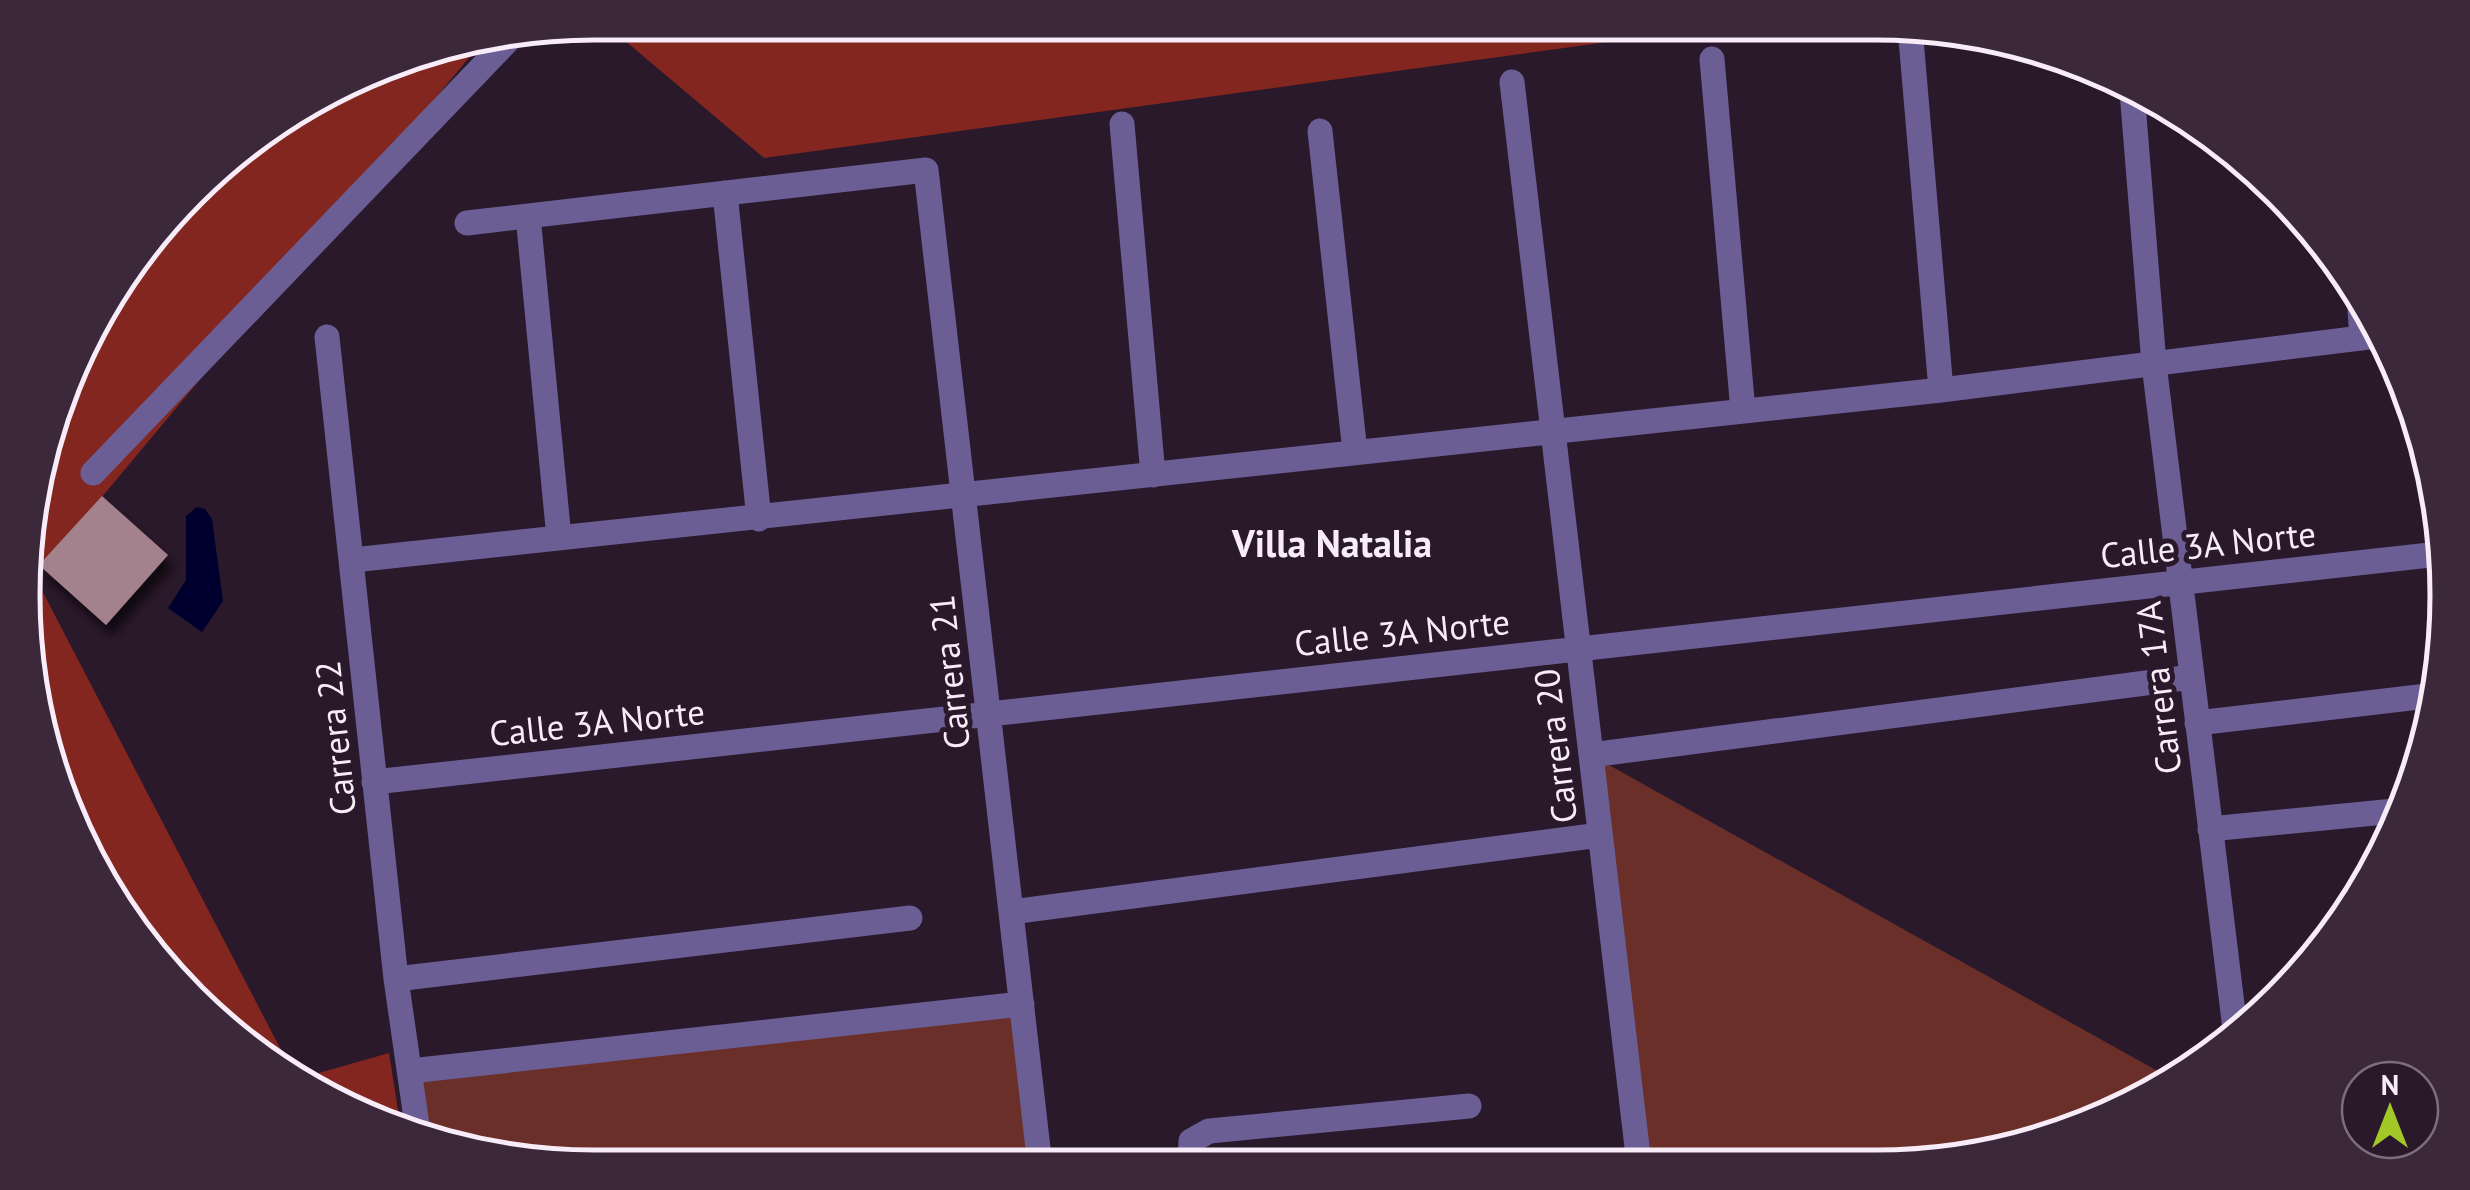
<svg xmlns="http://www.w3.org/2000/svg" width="2470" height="1190" viewBox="0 0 2470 1190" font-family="'PT Sans',sans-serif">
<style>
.green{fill:#6a2f29}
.forest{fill:#82261f}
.water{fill:#00002e}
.building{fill:#a3828d;filter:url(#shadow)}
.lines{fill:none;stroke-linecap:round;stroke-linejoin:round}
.minor{stroke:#6a5e94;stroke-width:25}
.labels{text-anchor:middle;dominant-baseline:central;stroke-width:10;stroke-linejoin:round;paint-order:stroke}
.street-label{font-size:35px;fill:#f9ecf9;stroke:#2a182b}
.neighbourhood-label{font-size:38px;font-weight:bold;fill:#f9ecf9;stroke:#2a182b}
.rim{fill:none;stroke:#f9ecf9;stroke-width:5}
</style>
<defs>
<filter id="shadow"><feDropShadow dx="6" dy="11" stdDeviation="5" flood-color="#0009"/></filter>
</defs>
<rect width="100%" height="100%" fill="#2a182b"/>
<!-- green -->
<path class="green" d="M 1591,755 L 2172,1079 L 2095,1124 L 1950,1163 L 1639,1164 Z
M 1022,1004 L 1040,1166 L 594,1167 L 418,1132 L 410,1071 Z"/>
<!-- forest -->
<path class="forest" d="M 604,23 L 1011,23 L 1017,27 L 1031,23 L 1746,23 L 764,158 Z
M 483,41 L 35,577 L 292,1071 L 217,1025 L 82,849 L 27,669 L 34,483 L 119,277 L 246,141 L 410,53 Z
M 389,1053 L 401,1129 L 375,1124 L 301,1078 Z"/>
<!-- water -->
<path class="water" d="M 197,507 L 205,509 L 212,519 L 223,601 L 202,632 L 168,608 L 186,580 L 186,516 Z"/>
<!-- building -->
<path class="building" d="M 102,496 L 168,555 L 106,625 L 39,565 Z"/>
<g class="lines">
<!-- minor -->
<path class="minor" d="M 1911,39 L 1941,390
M 1712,59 L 1743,411
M 1512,82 L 1639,1164
M 2132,91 L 2154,364 L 2236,1037
M 1122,124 L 1153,475
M 1320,131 L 1355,452
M 725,193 L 759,519
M 528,216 L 559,538
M 467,223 L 926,170 L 1040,1166
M 2360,310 L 2362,338
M 327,337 L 396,979 L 418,1132
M 93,473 L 512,36
M 353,560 L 1941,390 L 2377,336
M 2197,723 L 2427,696
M 1591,755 L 2192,677
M 374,782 L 2439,554
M 2210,829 L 2405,810
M 1011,912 L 1600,835
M 396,979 L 910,918
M 410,1071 L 1022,1004
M 1190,1165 L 1191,1141 L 1209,1131 L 1469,1106"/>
</g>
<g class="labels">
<!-- street labels -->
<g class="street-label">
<text transform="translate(2208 544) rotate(-6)">Calle 3A Norte</text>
<text transform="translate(1402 632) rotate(-6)">Calle 3A Norte</text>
<text transform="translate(949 672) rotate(-96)">Carrera 21</text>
<text transform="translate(2158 688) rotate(-97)">Carrera 17A</text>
<text transform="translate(597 722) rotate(-6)">Calle 3A Norte</text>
<text transform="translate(335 738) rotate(-96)">Carrera 22</text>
<text transform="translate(1555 746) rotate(-97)">Carrera 20</text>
</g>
<!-- neighbourhood labels -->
<g class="neighbourhood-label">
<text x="1332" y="542">Villa Natalia</text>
</g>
</g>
<!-- crop -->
<path d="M0 0H2470V1190H0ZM595 40H1875A555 555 0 0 1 2430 595V595A555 555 0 0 1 1875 1150H595A555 555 0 0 1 40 595V595A555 555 0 0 1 595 40Z" fill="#3b293b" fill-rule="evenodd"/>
<path class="rim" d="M595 40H1875A555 555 0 0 1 2430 595V595A555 555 0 0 1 1875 1150H595A555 555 0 0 1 40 595V595A555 555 0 0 1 595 40Z"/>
<!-- north arrow -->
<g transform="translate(2390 1110)"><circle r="48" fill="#2a182b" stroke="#7d6d7d" stroke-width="2.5"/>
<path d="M0-8L18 38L0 25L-18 38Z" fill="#a3c927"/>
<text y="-15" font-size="28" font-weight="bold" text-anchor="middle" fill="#f9ecf9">N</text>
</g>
</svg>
